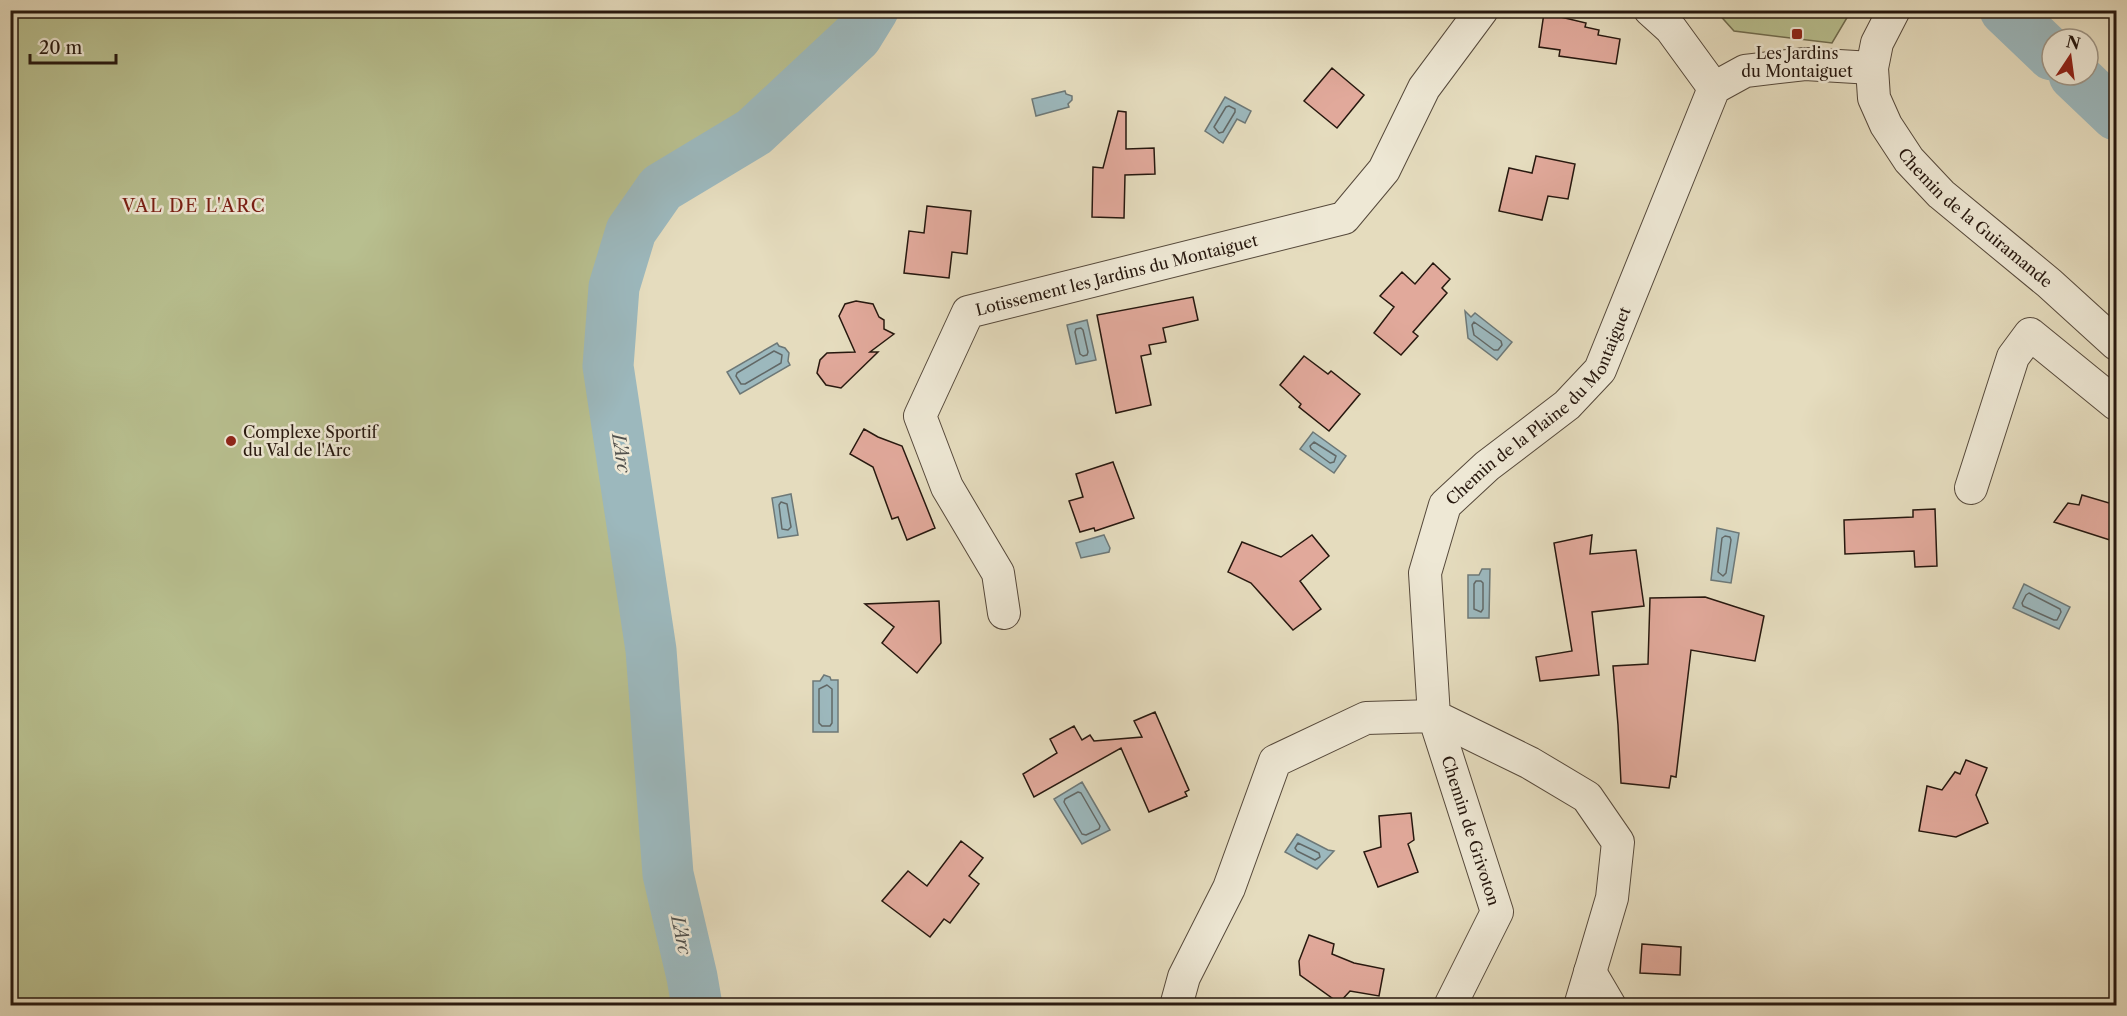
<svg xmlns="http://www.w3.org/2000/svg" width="2127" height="1016" viewBox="0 0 2127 1016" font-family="'Libre Caslon Text',serif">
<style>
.green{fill:#b8bf8f;stroke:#706c4f;stroke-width:1.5}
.water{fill:#9cb8bd;stroke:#6d7877;stroke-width:1.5}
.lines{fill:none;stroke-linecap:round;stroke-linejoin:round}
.shore{stroke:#626866;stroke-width:1.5}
.stream{stroke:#6d7877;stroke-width:8}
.river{stroke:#9cb8bd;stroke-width:51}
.building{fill:#e1a99b;stroke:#27180f;stroke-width:1.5}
.minor-casing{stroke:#56493b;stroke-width:34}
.minor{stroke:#eee8d5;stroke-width:32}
.poi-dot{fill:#8f2418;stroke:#eee8d5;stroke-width:2}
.labels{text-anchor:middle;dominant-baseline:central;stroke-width:5;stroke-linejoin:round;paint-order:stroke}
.poi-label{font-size:16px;fill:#27180f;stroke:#eee8d5}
.street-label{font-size:16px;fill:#27180f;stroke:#eee8d5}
.neighbourhood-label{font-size:18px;letter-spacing:1.5px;fill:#7a1f14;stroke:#eee8d5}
.water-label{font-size:18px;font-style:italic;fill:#50504c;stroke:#eee8d5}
</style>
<rect width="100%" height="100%" fill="#e5dcbe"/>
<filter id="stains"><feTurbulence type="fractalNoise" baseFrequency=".00333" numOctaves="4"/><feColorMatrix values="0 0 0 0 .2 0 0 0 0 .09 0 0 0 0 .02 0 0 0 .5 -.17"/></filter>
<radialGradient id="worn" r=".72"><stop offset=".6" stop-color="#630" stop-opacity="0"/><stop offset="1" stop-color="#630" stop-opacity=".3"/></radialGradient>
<!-- green -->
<path class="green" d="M 10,11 L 873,11 L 857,36 L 754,132 L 661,188 L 631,231 L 614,287 L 608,366 L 651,650 L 668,874 L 692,977 L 697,1005 L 11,1005 Z
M 1716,11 L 1851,11 L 1832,43 L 1734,31 Z"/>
<!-- water -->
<path class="water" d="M 1065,91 L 1066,94 L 1072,96 L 1072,100 L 1068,104 L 1069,107 L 1036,116 L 1032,99 Z
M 1225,97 L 1251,111 L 1245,123 L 1237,119 L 1223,143 L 1205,131 Z
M 1465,311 L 1471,317 L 1475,313 L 1512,342 L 1497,360 L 1468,338 Z
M 1087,320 L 1096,360 L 1076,364 L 1067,325 Z
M 777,343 L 779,346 L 785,348 L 789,353 L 788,361 L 790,365 L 740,394 L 727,372 Z
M 1313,432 L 1346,456 L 1334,473 L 1300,449 Z
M 791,494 L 798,535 L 778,538 L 772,498 Z
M 1717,528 L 1739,533 L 1731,583 L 1711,580 Z
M 1104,535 L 1110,548 L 1109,552 L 1081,558 L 1076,543 Z
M 1482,569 L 1490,569 L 1489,618 L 1468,618 L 1468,575 L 1479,575 Z
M 2024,584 L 2070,607 L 2059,629 L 2013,608 Z
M 824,675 L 830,677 L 831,680 L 838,680 L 838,732 L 813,732 L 813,681 L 820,681 Z
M 1082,782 L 1110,830 L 1082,844 L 1054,799 Z
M 1297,834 L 1328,850 L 1334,851 L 1317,869 L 1285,852 Z"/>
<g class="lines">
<!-- shore -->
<path class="shore" d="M 1229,106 L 1235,109 L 1235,112 L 1223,132 L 1219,133 L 1214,127 L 1226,107 Z
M 1474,322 L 1501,341 L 1502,345 L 1498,350 L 1494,350 L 1474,335 L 1472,325 Z
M 1081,328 L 1083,330 L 1088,352 L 1087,355 L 1083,356 L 1080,354 L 1075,332 L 1076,329 Z
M 774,351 L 782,355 L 781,363 L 745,384 L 741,384 L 736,376 L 737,373 Z
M 1314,442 L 1336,456 L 1334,462 L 1330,463 L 1311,449 L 1310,446 Z
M 781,502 L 787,504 L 791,527 L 788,530 L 782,529 L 779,505 Z
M 1725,536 L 1730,537 L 1731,540 L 1726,573 L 1723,576 L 1718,572 L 1722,538 Z
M 1476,581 L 1481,581 L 1483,583 L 1483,609 L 1481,612 L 1474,609 L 1474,584 Z
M 2029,593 L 2060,609 L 2061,612 L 2057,620 L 2054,620 L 2023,606 L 2022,603 L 2026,595 Z
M 827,685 L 832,689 L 832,723 L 830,726 L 822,726 L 819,723 L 819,689 Z
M 1078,792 L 1081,793 L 1100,826 L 1099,829 L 1086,835 L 1082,834 L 1064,802 L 1065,799 Z
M 1298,843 L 1319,853 L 1320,857 L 1315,860 L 1297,851 L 1295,848 Z"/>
<!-- stream -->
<path class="stream" d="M 10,923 L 14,897
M 10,967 L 15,1006"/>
<!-- river -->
<path class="river" d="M 2005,10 L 2052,55
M 2074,75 L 2116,115
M 697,1006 L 692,977 L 668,874 L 651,650 L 608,366 L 614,287 L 631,231 L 661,188 L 754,132 L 857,36 L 873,10"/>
</g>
<!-- building -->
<path class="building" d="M 1544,13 L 1586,23 L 1585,27 L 1599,30 L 1598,35 L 1620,39 L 1616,64 L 1559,56 L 1560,50 L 1539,47 Z
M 1332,68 L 1364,95 L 1337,128 L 1304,101 Z
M 1118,111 L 1126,112 L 1126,149 L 1154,148 L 1155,174 L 1125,175 L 1124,218 L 1092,217 L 1093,167 L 1103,168 Z
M 1536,156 L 1575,164 L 1568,199 L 1548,196 L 1542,220 L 1499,211 L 1509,168 L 1532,173 Z
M 927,206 L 971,211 L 967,254 L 952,252 L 949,278 L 904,273 L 909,231 L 924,233 Z
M 1433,263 L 1450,279 L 1442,288 L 1447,293 L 1413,332 L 1418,336 L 1401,355 L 1374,333 L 1394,307 L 1380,296 L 1402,272 L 1415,284 Z
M 1193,297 L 1198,320 L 1163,328 L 1166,342 L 1149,345 L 1151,354 L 1141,356 L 1151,405 L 1116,413 L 1097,315 Z
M 856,301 L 873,304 L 879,317 L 884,320 L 884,329 L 894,334 L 870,352 L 878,352 L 841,388 L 826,385 L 817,373 L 820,360 L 827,353 L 855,352 L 839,316 L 845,304 Z
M 1304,356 L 1328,374 L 1331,371 L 1360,394 L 1329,431 L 1299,407 L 1301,404 L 1280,385 Z
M 864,429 L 878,437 L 902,446 L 935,528 L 907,540 L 898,517 L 892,519 L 873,467 L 850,454 Z
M 1113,462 L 1134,518 L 1095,531 L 1094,528 L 1080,532 L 1069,501 L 1083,497 L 1076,474 Z
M 2082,495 L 2116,505 L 2116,542 L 2054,522 L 2068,503 L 2079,505 Z
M 1935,509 L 1937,566 L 1915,567 L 1914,551 L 1845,554 L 1844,520 L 1913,517 L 1913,510 Z
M 1312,535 L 1329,556 L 1300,581 L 1321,609 L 1293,630 L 1251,583 L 1228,572 L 1242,542 L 1281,557 Z
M 1592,535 L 1590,554 L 1636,550 L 1644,606 L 1592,612 L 1599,675 L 1540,681 L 1536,657 L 1572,651 L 1554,543 Z
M 1705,597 L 1764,616 L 1755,661 L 1691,650 L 1676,777 L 1671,776 L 1669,788 L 1621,783 L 1618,725 L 1613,666 L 1648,664 L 1650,598 Z
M 939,601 L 941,643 L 917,673 L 882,643 L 894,627 L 865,604 Z
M 1155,712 L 1189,790 L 1185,792 L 1187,796 L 1149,812 L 1121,748 L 1034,797 L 1023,774 L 1057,753 L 1050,739 L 1074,726 L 1082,740 L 1090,735 L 1094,741 L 1142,737 L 1134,721 Z
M 1966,760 L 1987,768 L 1976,795 L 1988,823 L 1956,837 L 1919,831 L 1927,786 L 1942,790 L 1955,772 L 1960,774 Z
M 1411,813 L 1414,840 L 1408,844 L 1418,872 L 1378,887 L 1364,852 L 1381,847 L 1379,816 Z
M 961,841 L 983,858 L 969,876 L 979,884 L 950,923 L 944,919 L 930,937 L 882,901 L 908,871 L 927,886 Z
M 1309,935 L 1334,944 L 1332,954 L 1354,963 L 1384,969 L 1379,996 L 1350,991 L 1339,1003 L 1300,975 L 1299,961 Z
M 1642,944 L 1681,947 L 1680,975 L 1640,973 Z"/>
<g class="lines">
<defs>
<g id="minor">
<path d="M 1650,10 L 1671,29 L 1714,88"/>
<path id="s1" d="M 1894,10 L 1877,43 L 1872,68 L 1874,98 L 1886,125 L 1909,160 L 1941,194 L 2049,283 L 2116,344"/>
<path d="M 1971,488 L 2013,357 L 2030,334 L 2116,404"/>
<path id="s2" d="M 1004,613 L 998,573 L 947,487 L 920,416 L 968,312 L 1344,218 L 1384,170 L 1424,88 L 1482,10"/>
<path d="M 1590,972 L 1610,1006"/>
<path id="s3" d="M 1176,1006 L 1184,977 L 1229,888 L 1275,761 L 1366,718 L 1434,716 L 1497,912 L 1450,1006"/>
<path id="s4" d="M 1580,1006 L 1612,898 L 1618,842 L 1587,797 L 1530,763 L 1434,716 L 1425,573 L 1445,505 L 1487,466 L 1567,405 L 1600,370 L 1714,88 L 1745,71 L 1805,64 L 1872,68"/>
</g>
</defs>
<!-- minor casing -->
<use href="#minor" class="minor-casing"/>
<!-- minor -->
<use href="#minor" class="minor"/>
</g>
<!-- markers -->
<g class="poi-dot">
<rect x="1791" y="28" width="12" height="12" rx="3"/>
<circle cx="231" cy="441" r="6"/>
</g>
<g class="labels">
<!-- poi labels -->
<g class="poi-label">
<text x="1797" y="53">Les Jardins<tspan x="1797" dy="18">du Montaiguet</tspan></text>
<text x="243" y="432" text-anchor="start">Complexe Sportif<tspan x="243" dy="18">du Val de l'Arc</tspan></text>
</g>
<!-- street labels -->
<g class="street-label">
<text stroke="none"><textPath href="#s1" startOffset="252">Chemin de la Guiramande</textPath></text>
<text stroke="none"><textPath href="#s2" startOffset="484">Lotissement les Jardins du Montaiguet</textPath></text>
<text stroke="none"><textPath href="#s4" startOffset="750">Chemin de la Plaine du Montaiguet</textPath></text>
<text stroke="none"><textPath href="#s3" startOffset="554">Chemin de Grivoton</textPath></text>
</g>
<!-- neighbourhood labels -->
<g class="neighbourhood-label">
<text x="194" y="206">VAL DE L'ARC</text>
</g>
<!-- water labels -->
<g class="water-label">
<text transform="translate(621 453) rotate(81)">L'Arc</text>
<text transform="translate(681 935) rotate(78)">L'Arc</text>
</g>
</g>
<!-- margin -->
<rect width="2127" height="1016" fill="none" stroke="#e5dcbe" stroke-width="36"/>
<rect x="12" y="12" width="2103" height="992" fill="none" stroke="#27180f" stroke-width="3"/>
<rect x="18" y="18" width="2091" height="980" fill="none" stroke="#27180f" stroke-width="1.5"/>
<!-- north arrow -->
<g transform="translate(2070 57) rotate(13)"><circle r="28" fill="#eee8d5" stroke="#9e9586" stroke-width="1.5"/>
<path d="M0-4.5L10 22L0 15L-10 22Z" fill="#8f2418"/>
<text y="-9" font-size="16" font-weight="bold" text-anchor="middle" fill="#27180f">N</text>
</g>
<!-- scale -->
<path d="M30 54v9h86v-9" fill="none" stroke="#27180f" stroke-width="3"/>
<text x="39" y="54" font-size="18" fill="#27180f" stroke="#eee8d5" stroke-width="4.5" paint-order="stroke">20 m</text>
<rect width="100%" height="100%" filter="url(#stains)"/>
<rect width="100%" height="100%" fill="url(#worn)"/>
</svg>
